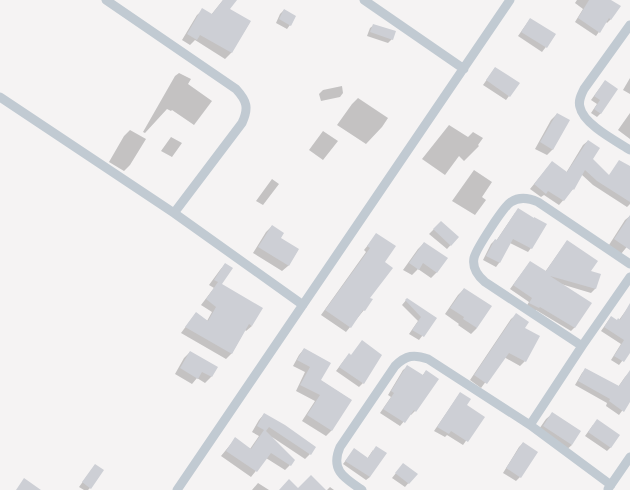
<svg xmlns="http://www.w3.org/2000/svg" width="630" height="490" viewBox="0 0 630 490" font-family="Raleway,sans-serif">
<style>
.shadow{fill:#0003}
.building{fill:#cdcfd5}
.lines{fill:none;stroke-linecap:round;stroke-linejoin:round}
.street{stroke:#c1cad2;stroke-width:9}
</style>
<rect width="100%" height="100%" fill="#f5f3f3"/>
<!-- shadow -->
<path class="shadow" d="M 223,0 L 230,0 L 229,9 L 250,22 L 231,53 L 225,59 L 195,40 L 190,45 L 182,40 L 197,15 L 203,10 L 211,15 Z
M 577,0 L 610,0 L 611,19 L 607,23 L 606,22 L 596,36 L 575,22 L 583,9 L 575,3 Z
M 284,10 L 290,25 L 287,29 L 276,23 L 280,14 Z
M 530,19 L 555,35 L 542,52 L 518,36 Z
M 374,25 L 392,39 L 388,43 L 367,36 L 370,28 Z
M 495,68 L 509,96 L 506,100 L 483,85 Z
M 179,73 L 191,79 L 188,84 L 212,101 L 194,125 L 172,110 L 171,111 L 167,109 L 145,133 L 143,132 L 175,76 Z
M 630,78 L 630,94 L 623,90 Z
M 605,81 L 601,113 L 597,117 L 591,113 L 597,104 L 591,100 Z
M 342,86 L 343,93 L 340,97 L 321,101 L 319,94 L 323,90 Z
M 358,98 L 388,118 L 382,127 L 366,144 L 337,125 L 352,104 Z
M 630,113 L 630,139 L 618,130 Z
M 557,114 L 553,149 L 547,155 L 535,149 L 551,120 Z
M 449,125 L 468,137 L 473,132 L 483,138 L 478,145 L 479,146 L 464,161 L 459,156 L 445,175 L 422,159 Z
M 130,130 L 146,139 L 130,165 L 124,171 L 109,162 L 124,136 Z
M 323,131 L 338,141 L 323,160 L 309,150 Z
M 171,137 L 182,143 L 172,157 L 161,151 Z
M 588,141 L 591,159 L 609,176 L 620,161 L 630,168 L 630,204 L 627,207 L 593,185 L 581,174 L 573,189 L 559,205 L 544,195 L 541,197 L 530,189 L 552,162 L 566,173 L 583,145 Z
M 474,170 L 492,182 L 482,197 L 486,200 L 475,215 L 452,201 Z
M 272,179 L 279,184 L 263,205 L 256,201 Z
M 515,213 L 531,248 L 528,252 L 510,243 L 499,263 L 496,267 L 483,260 L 491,244 L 495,240 L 496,241 Z
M 630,216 L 630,243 L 621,254 L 609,245 L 625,220 Z
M 441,222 L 458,237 L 447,249 L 429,234 Z
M 272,226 L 279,238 L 298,250 L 288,266 L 282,271 L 253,253 L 266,232 Z
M 377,234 L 383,262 L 364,310 L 346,332 L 321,315 L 366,252 L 364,250 Z
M 567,241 L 590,272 L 599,275 L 595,289 L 591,293 L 561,284 L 575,327 L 571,331 L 536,310 L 534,311 L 526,307 L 529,302 L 510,289 L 530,262 L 545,272 Z
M 424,243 L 437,272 L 431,278 L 418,269 L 412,275 L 403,270 L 418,249 Z
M 225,264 L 221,284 L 252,326 L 246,331 L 245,330 L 232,353 L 226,359 L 181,333 L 196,313 L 207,321 L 212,312 L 201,305 L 214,288 L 209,285 L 220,270 Z
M 464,289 L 477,328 L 471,334 L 458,325 L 459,324 L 445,314 L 458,295 Z
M 407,299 L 436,318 L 419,340 L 409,334 L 418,321 L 402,305 Z
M 630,305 L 630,351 L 619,365 L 611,360 L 621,344 L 601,331 L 611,317 L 617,321 L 619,320 Z
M 516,315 L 524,328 L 525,361 L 520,366 L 504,357 L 481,388 L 470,380 L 511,319 Z
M 304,349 L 320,380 L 351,400 L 331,431 L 326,436 L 302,421 L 315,401 L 296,391 L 305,372 L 293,366 L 299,355 Z
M 190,352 L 216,367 L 211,377 L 205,383 L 197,378 L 192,384 L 175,374 L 184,358 Z
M 345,359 L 363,383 L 359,387 L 336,371 Z
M 407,367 L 422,376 L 426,371 L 437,379 L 415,411 L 411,415 L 410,414 L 400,426 L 380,413 L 391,397 L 388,395 L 403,370 Z
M 586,369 L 618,387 L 625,377 L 629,373 L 630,373 L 630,400 L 619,415 L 606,406 L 607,403 L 575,385 L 582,373 Z
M 460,393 L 466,406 L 483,417 L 463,445 L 447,435 L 445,437 L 434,431 Z
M 264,414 L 310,454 L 305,459 L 272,437 L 290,465 L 285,470 L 266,458 L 251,477 L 221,456 L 235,439 L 250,449 L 259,436 L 252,432 L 259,420 Z
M 552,414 L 572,445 L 566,450 L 537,432 L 546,419 Z
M 593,425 L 611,447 L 607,451 L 585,436 Z
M 523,443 L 520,477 L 516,481 L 503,473 L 519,447 Z
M 354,450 L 367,459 L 373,450 L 370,477 L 366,480 L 343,464 Z
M 95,465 L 90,488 L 88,490 L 84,490 L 79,487 Z
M 400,468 L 416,474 L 405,487 L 392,478 Z
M 258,483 L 269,490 L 252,490 Z
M 330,487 L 334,490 L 327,490 Z"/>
<!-- building -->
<path class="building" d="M 223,0 L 237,0 L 230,9 L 251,21 L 232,53 L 200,35 L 197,40 L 187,34 L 202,8 L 212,14 Z
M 589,0 L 611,0 L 621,6 L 611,20 L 609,18 L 600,33 L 578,18 Z
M 284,9 L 296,16 L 291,26 L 279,19 Z
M 530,18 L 556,34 L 547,48 L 521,32 Z
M 373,24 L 396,31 L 393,40 L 370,32 Z
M 495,67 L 520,83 L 510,97 L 486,80 Z
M 605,80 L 618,89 L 601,114 L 594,109 L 600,100 L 594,96 Z
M 557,113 L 570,120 L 553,150 L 540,142 Z
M 588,140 L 600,148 L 593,159 L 609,175 L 619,160 L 630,166 L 630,202 L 597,181 L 585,170 L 574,190 L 573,189 L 564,201 L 548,191 L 546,194 L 534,184 L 552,161 L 567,172 Z
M 518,208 L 534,218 L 534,217 L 547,224 L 532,249 L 513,239 L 500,263 L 486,256 L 495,239 L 497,240 Z
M 630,215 L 630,250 L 614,239 Z
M 441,221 L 459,237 L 451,246 L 433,229 Z
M 272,225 L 284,233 L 281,238 L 299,249 L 289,266 L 258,247 Z
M 376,233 L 396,246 L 385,262 L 393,268 L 370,298 L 373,299 L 365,311 L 363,310 L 351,328 L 325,310 L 370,248 L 367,246 Z
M 567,240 L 598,261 L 591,271 L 601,274 L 596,289 L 550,276 L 592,303 L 575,328 L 540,307 L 539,308 L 529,303 L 532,298 L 513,285 L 530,261 L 546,271 Z
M 424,242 L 448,258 L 437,273 L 423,263 L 419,270 L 409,263 Z
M 225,263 L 233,268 L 222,284 L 263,308 L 252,326 L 249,324 L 232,354 L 185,327 L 196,312 L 208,321 L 216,307 L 206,299 L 218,282 L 214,280 Z
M 464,288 L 492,306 L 477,328 L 463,319 L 464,317 L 450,308 Z
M 407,298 L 437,318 L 424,337 L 412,330 L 421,317 L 405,300 Z
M 630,303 L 630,353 L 624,362 L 614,356 L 624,340 L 604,327 L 611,316 L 617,320 L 618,318 L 620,320 Z
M 516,313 L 529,322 L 525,328 L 540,336 L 526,362 L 509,353 L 487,384 L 474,375 Z
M 362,340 L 382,355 L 364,384 L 339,367 L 349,353 L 351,355 Z
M 304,348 L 331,363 L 321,380 L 352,400 L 332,431 L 307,415 L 320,395 L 300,385 L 310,367 L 297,360 Z
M 190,351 L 218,367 L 212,377 L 202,372 L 198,379 L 180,368 Z
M 407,365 L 423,375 L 426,370 L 439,379 L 416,412 L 414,410 L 405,423 L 383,409 L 394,393 L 391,391 Z
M 585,368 L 619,386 L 630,370 L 630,402 L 624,412 L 609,401 L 610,399 L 578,381 Z
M 460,392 L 471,399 L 467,405 L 485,417 L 468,442 L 451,431 L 449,434 L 437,427 Z
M 552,412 L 581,431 L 572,445 L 543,426 Z
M 264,413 L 285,425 L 316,447 L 311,455 L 269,427 L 266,431 L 295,460 L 291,466 L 271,453 L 257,472 L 226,451 L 235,437 L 251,449 L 264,430 L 257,426 Z
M 597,419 L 620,435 L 611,448 L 588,432 Z
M 523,442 L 538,452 L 521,478 L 506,468 Z
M 376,446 L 387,453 L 370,477 L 345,461 L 354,448 L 368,458 Z
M 403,463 L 418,474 L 409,484 L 395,473 Z
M 95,464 L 104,470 L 91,489 L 82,482 Z
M 311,475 L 326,490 L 279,490 L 289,479 L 298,488 Z
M 24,478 L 41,490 L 16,490 Z"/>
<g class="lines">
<!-- street -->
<path class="street" d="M 106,0 L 236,89 C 247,101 249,108 242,123 L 174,213
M 364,0 L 464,69
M 630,25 L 584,89 C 581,95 578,101 580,107 C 583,124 616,141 630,150
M 0,97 L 174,213 L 303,305
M 582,346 L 485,282 C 478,276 472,268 474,258 C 476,249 504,206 511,202 C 520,196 529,198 538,202 L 630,264
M 530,425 L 582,346 L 630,277
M 608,489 L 630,457
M 177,490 L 510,0
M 362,490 C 344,478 330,470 340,447 L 395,366 C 406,355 414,354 428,359 L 530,425 L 611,485"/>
</g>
</svg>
